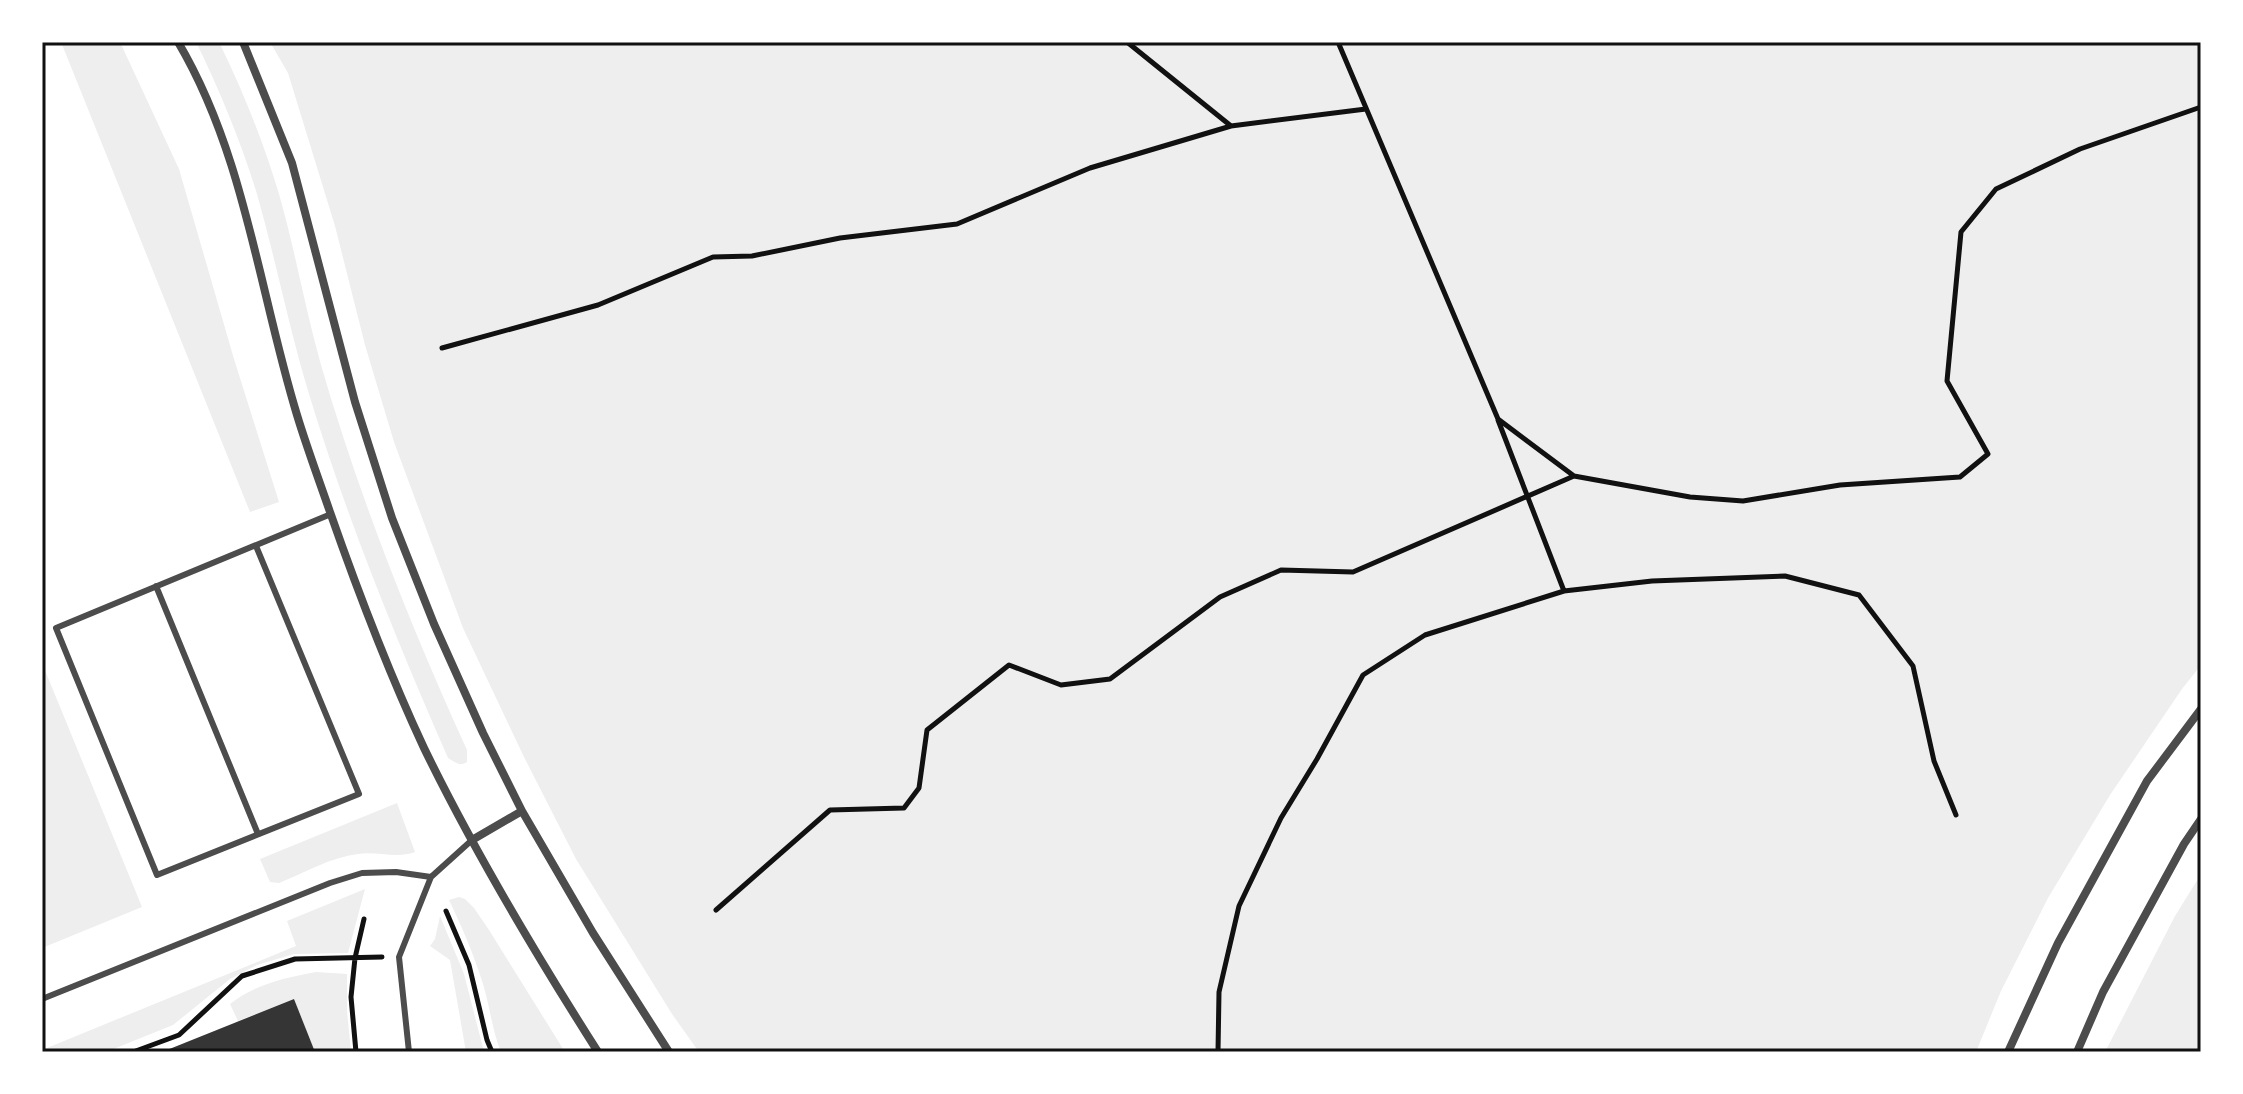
<svg xmlns="http://www.w3.org/2000/svg" width="2243" height="1094" viewBox="0 0 2243 1094" font-family="'Work Sans',sans-serif">
<style>
.green{fill:#eee}
.building{fill:#353535}
.lines{fill:none;stroke-linecap:round;stroke-linejoin:round}
.path{stroke:#111;stroke-width:5}
.service{stroke:#4c4c4c;stroke-width:6}
.minor{stroke:#4c4c4c;stroke-width:8}
.neatline{fill:none;stroke:#111;stroke-width:3}
</style>
<rect width="100%" height="100%" fill="#fff"/>
<!-- green -->
<path class="green" d="M 61,42 L 120,42 L 179,169 L 234,359 L 279,502 L 250,512 Z
M 196,42 L 219,42 C 243,91 263,141 279,194 C 295,250 305,308 321,365 C 359,496 410,625 467,750 L 467,762 C 460,767 455,762 448,758 C 396,639 347,519 309,394 C 289,328 276,261 257,194 C 241,142 220,91 196,42 Z
M 270,42 L 2201,42 L 2201,665 L 2182,689 L 2110,795 L 2048,898 L 2001,991 L 1976,1052 L 699,1052 L 672,1014 L 576,859 L 524,757 L 463,628 L 394,442 L 365,345 L 335,226 L 288,73 Z
M 42,663 L 142,907 L 42,948 Z
M 397,803 L 415,852 C 397,859 377,851 358,854 C 331,857 304,873 279,883 L 270,882 L 260,859 Z
M 2201,874 L 2201,1052 L 2105,1052 L 2175,916 Z
M 365,889 L 348,953 L 294,954 L 257,965 L 230,979 L 173,1025 L 106,1052 L 42,1052 L 42,1050 L 296,946 L 287,921 Z
M 459,897 L 465,899 L 474,908 L 489,930 L 565,1052 L 501,1052 C 492,1030 490,1007 483,984 C 474,955 462,927 449,900 Z
M 440,916 L 464,974 L 484,1052 L 466,1052 L 450,960 L 430,946 L 435,939 Z
M 316,972 L 347,974 L 347,1011 L 351,1052 L 315,1052 L 294,999 L 238,1021 L 230,1004 C 255,984 285,978 316,972 Z"/>
<!-- building -->
<path class="building" d="M 294,999 L 315,1052 L 162,1052 Z"/>
<g class="lines">
<!-- path -->
<path class="path" d="M 1127,42 L 1231,126 L 1366,109
M 1338,42 L 1498,419 L 1574,476 L 1690,497 L 1743,501 L 1840,485 L 1960,477 L 1988,454 L 1947,381 L 1961,232 L 1996,189 L 2080,149 L 2201,107
M 442,348 L 598,305 L 713,257 L 752,256 L 840,238 L 957,224 L 1090,168 L 1231,126
M 1498,420 L 1564,591
M 716,910 L 830,810 L 904,808 L 919,788 L 927,730 L 1009,665 L 1061,685 L 1110,679 L 1220,597 L 1281,570 L 1353,572 L 1574,476
M 446,911 L 469,965 L 487,1040 L 492,1052
M 133,1052 L 179,1035 L 242,976 L 295,959 L 382,957
M 356,1052 L 351,997 L 355,958 L 364,919
M 1218,1052 L 1219,992 L 1239,906 L 1281,818 L 1317,759 L 1363,675 L 1425,635 L 1564,591 L 1652,581 L 1785,576 L 1859,595 L 1913,666 L 1934,761 L 1956,815"/>
<!-- service -->
<path class="service" d="M 256,546 L 359,794 L 157,875 L 56,628 L 331,514
M 156,586 L 258,834
M 42,999 L 330,883 L 362,873 L 396,872 L 431,877
M 409,1052 L 399,957 L 431,877 L 472,840"/>
<!-- minor -->
<path class="minor" d="M 178,42 C 245,155 259,291 297,415 C 307,448 319,480 330,512 C 358,592 388,671 424,748 C 475,853 535,953 598,1052
M 243,42 L 292,163 L 355,402 L 392,518 L 434,624 L 483,733 L 522,811 L 593,933 L 669,1052
M 472,840 L 522,811
M 2008,1052 L 2058,943 L 2147,781 L 2201,709
M 2077,1052 L 2103,992 L 2184,844 L 2201,819"/>
</g>
<!-- border -->
<rect width="2243" height="1094" fill="none" stroke="#ffffff" stroke-width="88"/>
<rect x="44" y="44" width="2155" height="1006" class="neatline"/>
</svg>
